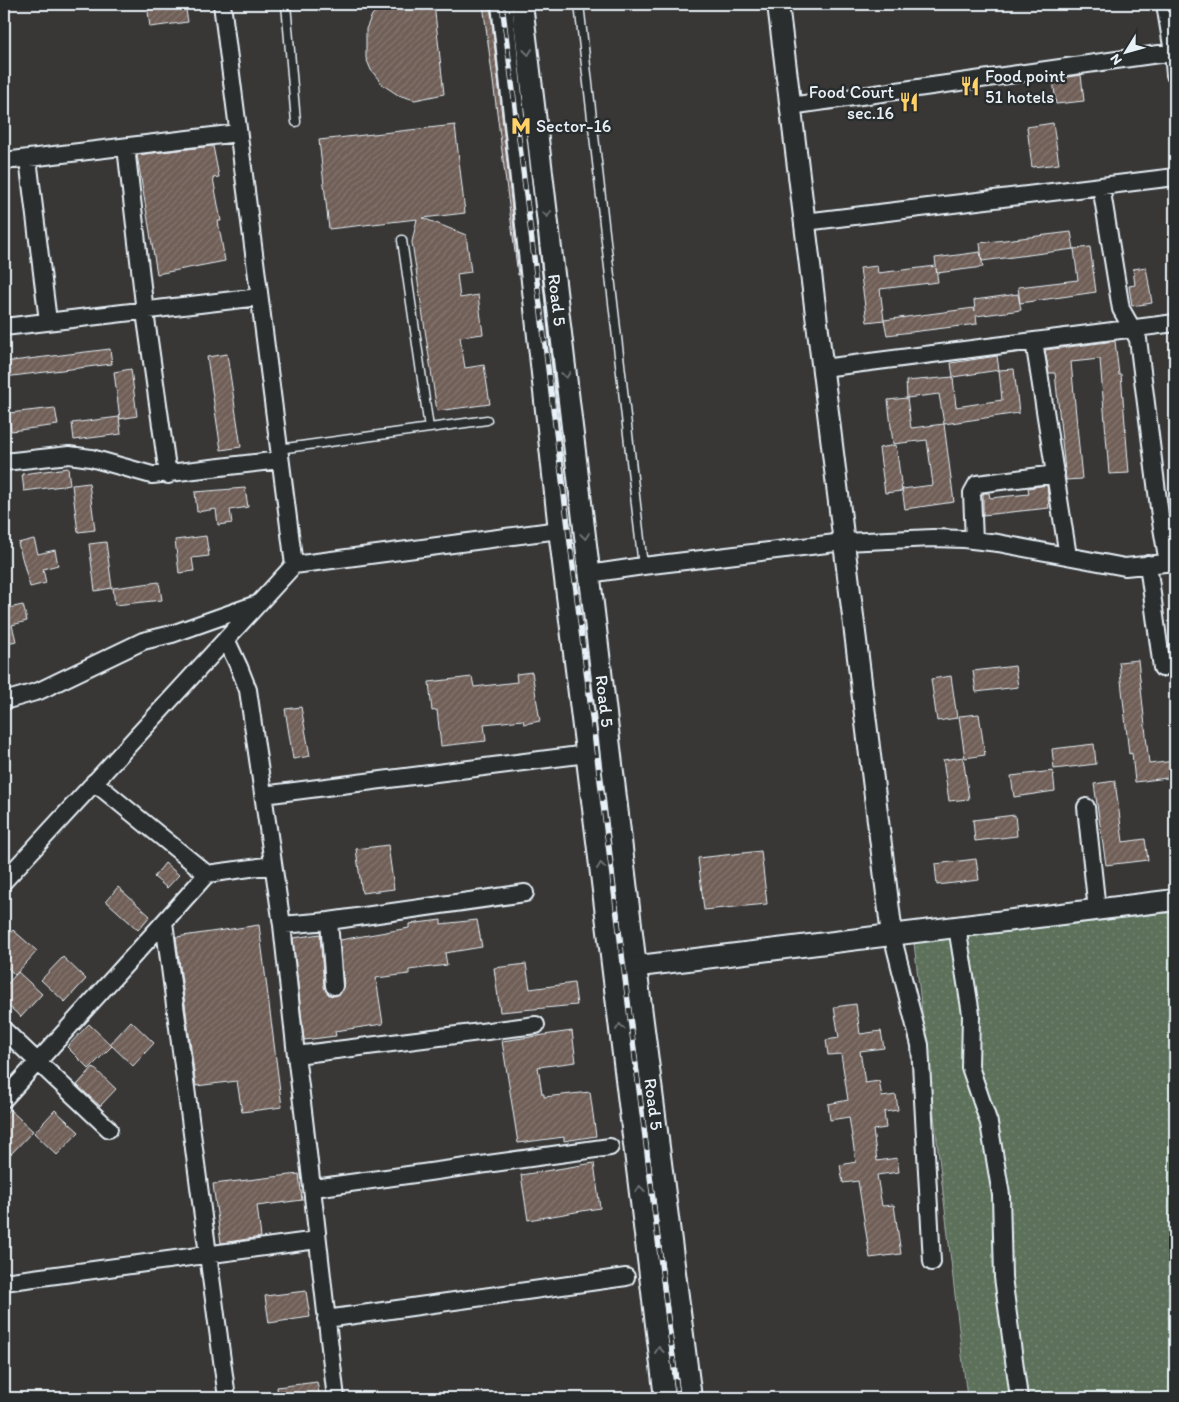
<svg xmlns="http://www.w3.org/2000/svg" width="1179" height="1402" viewBox="0 0 1179 1402" font-family="Itim,sans-serif">
<style>
.grass{fill:url(#grass-dots);stroke:#a2b0a9}
.building{fill:url(#building-hatch);stroke:#e8f1f8}
.lines{fill:none;stroke-linecap:round;stroke-linejoin:round}
.service-casing{stroke:#e8f1f8;stroke-width:11}
.minor-casing{stroke:#e8f1f8;stroke-width:20}
.tertiary-casing{stroke:#e8f1f8;stroke-width:24}
.service{stroke:#2a2d2e;stroke-width:8}
.minor{stroke:#2a2d2e;stroke-width:16}
.tertiary{stroke:#2a2d2e;stroke-width:20}
.rail-casing{stroke:#e8f1f8;stroke-width:5.5}
.rail{stroke:#2a2d2e;stroke-width:4;stroke-dasharray:11;stroke-linecap:butt}
.oneway{stroke:#6c7275}
.labels{text-anchor:middle;dominant-baseline:central;stroke-width:5;stroke-linejoin:round;paint-order:stroke}
.poi-label{font-size:18px;fill:#e8f1f8;stroke:#2a2d2e;text-anchor:start}
.street-label{font-size:18px;fill:#e8f1f8;stroke:#2a2d2e}
</style>
<defs>
<pattern id="grass-dots" width="8" height="8" patternUnits="userSpaceOnUse" patternTransform="scale(1.25)"><rect width="8" height="8" fill="#5c705a"/><path d="M2 2h.1M6 6h.1" fill="none" stroke="#738572" stroke-width="1.8" stroke-linecap="round"/></pattern>
<pattern id="building-hatch" width="6" height="6" patternUnits="userSpaceOnUse" patternTransform="scale(1.25)"><rect width="6" height="6" fill="#6f5e57"/><path d="M-1 1l2-2M0 6l6-6M5 7l2-2" fill="none" stroke="#847670"/></pattern>
</defs>
<rect width="100%" height="100%" fill="#383736"/>
<filter id="ink" filterUnits="userSpaceOnUse"><feTurbulence type="fractalNoise" baseFrequency=".02" numOctaves="2"/><feDisplacementMap in="SourceGraphic" scale="10" xChannelSelector="R" yChannelSelector="G"/><feConvolveMatrix kernelMatrix="1 2 1 2 8 2 1 2 1" color-interpolation-filters="sRGB"/></filter>
<g filter="url(#ink)">
<!-- grass -->
<path class="grass" d="M 1175,912 L 1175,1398 L 967,1398 L 914,943 Z"/>
<!-- building -->
<path class="building" d="M 147,4 L 185,4 L 188,22 L 150,27 Z
M 383,4 L 434,4 L 444,94 L 415,100 L 398,95 L 383,85 L 371,70 L 366,58 L 366,29 L 372,15 Z
M 483,4 L 490,4 L 519,275 L 518,275 Z
M 1081,75 L 1084,101 L 1056,104 L 1053,79 Z
M 1053,123 L 1059,164 L 1032,167 L 1027,127 Z
M 455,125 L 465,213 L 423,218 L 466,235 L 471,272 L 457,274 L 460,298 L 478,295 L 483,334 L 460,337 L 465,368 L 484,365 L 490,404 L 437,411 L 412,242 L 417,219 L 329,229 L 319,140 Z
M 213,146 L 219,177 L 213,178 L 221,221 L 218,221 L 225,261 L 157,274 L 137,155 Z
M 1071,232 L 1074,249 L 982,261 L 980,243 Z
M 1090,247 L 1096,292 L 1020,303 L 1018,287 L 1078,280 L 1074,249 Z
M 980,252 L 983,267 L 937,273 L 936,268 L 938,282 L 880,289 L 884,320 L 867,322 L 860,268 L 877,266 L 878,273 L 936,266 L 935,258 Z
M 1146,267 L 1152,303 L 1132,306 L 1129,286 L 1135,285 L 1133,269 Z
M 1018,294 L 1021,310 L 976,316 L 977,324 L 887,335 L 884,320 L 974,308 L 975,311 L 974,300 Z
M 1115,341 L 1119,375 L 1121,374 L 1129,473 L 1109,474 L 1100,359 L 1071,362 L 1082,479 L 1066,480 L 1055,373 L 1049,373 L 1045,350 Z
M 110,349 L 112,364 L 4,377 L 4,362 Z
M 227,354 L 241,447 L 221,450 L 207,357 Z
M 997,356 L 999,370 L 953,377 L 951,363 Z
M 131,369 L 137,416 L 120,419 L 114,372 Z
M 1014,369 L 1019,413 L 944,424 L 939,394 L 907,398 L 906,381 L 953,377 L 956,407 L 1002,400 L 999,370 Z
M 907,398 L 911,428 L 944,424 L 954,502 L 905,509 L 902,489 L 933,485 L 927,440 L 893,444 L 888,400 Z
M 55,408 L 58,425 L 11,431 L 9,413 Z
M 119,417 L 121,434 L 74,440 L 72,423 Z
M 896,445 L 902,491 L 885,493 L 879,448 Z
M 68,468 L 70,485 L 24,491 L 22,474 Z
M 89,483 L 95,530 L 78,532 L 72,485 Z
M 1047,485 L 1049,508 L 983,515 L 983,493 L 989,493 L 990,498 L 1029,494 L 1028,488 Z
M 245,488 L 248,507 L 230,510 L 232,523 L 218,525 L 216,509 L 197,512 L 195,492 Z
M 206,536 L 209,556 L 192,558 L 194,571 L 179,573 L 175,540 Z
M 34,539 L 38,554 L 55,550 L 58,565 L 43,569 L 46,583 L 30,587 L 18,543 Z
M 106,542 L 112,588 L 95,591 L 89,544 Z
M 159,582 L 162,600 L 115,605 L 113,588 Z
M 23,605 L 27,621 L 12,625 L 16,641 L 4,644 L 4,609 Z
M 1138,660 L 1149,764 L 1175,761 L 1175,777 L 1135,782 L 1132,753 L 1129,754 L 1119,662 Z
M 1015,666 L 1018,687 L 976,692 L 973,671 Z
M 532,672 L 540,721 L 524,724 L 523,720 L 484,724 L 486,741 L 441,746 L 437,710 L 432,711 L 429,682 L 472,677 L 474,687 L 517,682 L 516,674 Z
M 951,676 L 957,718 L 937,721 L 931,679 Z
M 301,707 L 310,756 L 293,759 L 285,709 Z
M 979,714 L 985,755 L 965,758 L 959,716 Z
M 1094,744 L 1096,764 L 1054,769 L 1052,749 Z
M 963,757 L 969,799 L 949,801 L 943,760 Z
M 1053,771 L 1055,791 L 1014,797 L 1011,776 Z
M 1115,781 L 1123,842 L 1145,839 L 1148,860 L 1106,865 L 1094,784 Z
M 1015,815 L 1017,836 L 975,841 L 973,820 Z
M 388,845 L 394,889 L 362,893 L 356,849 Z
M 761,851 L 767,904 L 704,910 L 698,858 Z
M 976,859 L 979,880 L 937,885 L 935,864 Z
M 165,863 L 179,875 L 167,888 L 154,877 Z
M 118,887 L 150,916 L 138,930 L 106,901 Z
M 441,920 L 441,924 L 477,920 L 482,947 L 445,953 L 447,965 L 409,970 L 409,974 L 376,978 L 383,1024 L 335,1031 L 336,1036 L 304,1040 L 293,938 L 320,934 L 324,987 L 329,995 L 335,996 L 340,994 L 344,986 L 340,940 L 409,928 L 409,924 Z
M 259,925 L 282,1107 L 242,1112 L 237,1081 L 196,1086 L 176,937 Z
M 13,930 L 37,951 L 15,975 L 4,964 L 4,940 Z
M 63,957 L 86,979 L 65,1002 L 41,980 Z
M 526,964 L 530,989 L 574,983 L 577,1005 L 500,1012 L 494,968 Z
M 18,972 L 42,994 L 21,1017 L 4,1002 L 4,988 Z
M 856,1004 L 860,1034 L 881,1031 L 884,1048 L 860,1051 L 865,1083 L 879,1081 L 882,1097 L 896,1095 L 898,1110 L 884,1112 L 886,1128 L 873,1130 L 877,1161 L 897,1158 L 899,1172 L 877,1175 L 882,1206 L 894,1205 L 901,1254 L 870,1258 L 858,1181 L 843,1183 L 840,1165 L 856,1162 L 849,1117 L 830,1120 L 828,1104 L 848,1100 L 841,1054 L 828,1055 L 826,1040 L 839,1038 L 834,1007 Z
M 131,1021 L 154,1043 L 133,1066 L 110,1044 Z
M 89,1024 L 112,1046 L 89,1069 L 67,1047 Z
M 572,1031 L 576,1062 L 538,1067 L 542,1094 L 544,1094 L 544,1097 L 590,1092 L 596,1136 L 564,1141 L 564,1137 L 518,1143 L 502,1041 Z
M 93,1067 L 116,1089 L 100,1106 L 77,1085 Z
M 9,1109 L 33,1131 L 11,1154 L 4,1147 L 4,1116 Z
M 55,1110 L 79,1132 L 57,1155 L 34,1133 Z
M 594,1163 L 600,1208 L 528,1220 L 521,1175 Z
M 299,1174 L 302,1200 L 257,1206 L 261,1237 L 221,1243 L 213,1184 Z
M 306,1291 L 310,1317 L 269,1323 L 265,1296 Z
M 317,1382 L 320,1398 L 278,1398 L 277,1387 Z"/>
<g class="lines">
<defs>
<path id="service" d="M 286,4 L 296,122
M 579,4 L 643,566
M 402,240 L 429,428
M 279,449 L 487,420"/>
<path id="minor" d="M 222,4 L 294,565
M 1175,52 L 1173,52 L 1175,75
M 790,106 L 1173,52 L 1165,4
M 126,147 L 145,312 L 168,475
M 28,159 L 48,321
M 4,161 L 238,133
M 1101,186 L 1121,309 L 1138,339 L 1160,516 L 1168,563
M 805,222 L 1175,177
M 4,327 L 259,297
M 1034,341 L 1068,556
M 823,368 L 1175,323
M 4,462 L 69,455 L 91,458 L 152,475 L 280,460
M 974,540 L 972,493 L 977,484 L 1056,474
M 1148,564 L 1162,668
M 589,574 L 643,566 L 844,542 L 933,538 L 964,539 L 998,543 L 1125,567 L 1175,562
M 226,639 L 239,667 L 248,690 L 282,925
M 4,701 L 39,691 L 143,641 L 172,634 L 254,605
M 94,782 L 207,874
M 263,795 L 587,754
M 1086,807 L 1097,910
M 4,881 L 294,565 L 559,530
M 329,921 L 334,986
M 957,927 L 971,1014 L 970,1067 L 989,1123 L 1001,1195 L 1003,1277 L 1019,1398
M 892,935 L 920,1045 L 932,1262
M 4,1030 L 109,1129
M 296,1055 L 282,925 L 329,921 L 525,893
M 4,1099 L 164,922
M 314,1188 L 610,1147
M 4,1282 L 317,1240
M 326,1319 L 626,1277
M 227,1398 L 164,922 L 207,874 L 273,865
M 336,1398 C 322,1284 311,1169 296,1055 L 536,1025"/>
<g id="tertiary">
<path d="M 502,4 L 559,530 L 665,1398"/>
<path id="s1" d="M 522,4 L 636,967 L 691,1398"/>
<path d="M 778,4 L 892,935"/>
<path d="M 623,968 L 1175,900"/>
</g>
</defs>
<!-- service casing -->
<use href="#service" class="service-casing"/>
<!-- minor casing -->
<use href="#minor" class="minor-casing"/>
<!-- tertiary casing -->
<use href="#tertiary" class="tertiary-casing"/>
<!-- service -->
<use href="#service" class="service"/>
<!-- minor -->
<use href="#minor" class="minor"/>
<!-- tertiary -->
<use href="#tertiary" class="tertiary"/>
<defs>
<path id="rail" d="M 502,4 L 678,1398"/>
</defs>
<!-- rail casing -->
<use href="#rail" class="rail-casing"/>
<!-- rail -->
<use href="#rail" class="rail"/>
</g>
<!-- one-way arrows -->
<defs><path id="oneway-chevron" d="M-2-3.5L2.5 0L-2 3.5" fill="none" stroke-width="1.6" stroke-linecap="round" stroke-linejoin="round" transform="scale(1.25)"/></defs>
<g class="oneway">
<use href="#oneway-chevron" transform="translate(528 52) rotate(83)"/>
<use href="#oneway-chevron" transform="translate(547 214) rotate(83)"/>
<use href="#oneway-chevron" transform="translate(566 375) rotate(83)"/>
<use href="#oneway-chevron" transform="translate(585 536) rotate(83)"/>
<use href="#oneway-chevron" transform="translate(601 866) rotate(-97)"/>
<use href="#oneway-chevron" transform="translate(620 1027) rotate(-97)"/>
<use href="#oneway-chevron" transform="translate(640 1189) rotate(-97)"/>
<use href="#oneway-chevron" transform="translate(659 1350) rotate(-97)"/>
</g>
</g>
<!-- icons -->
<defs>
<symbol id="restaurant-bare" viewBox="-9 -9 18 18"><path d="M-5-6h1v4h1v-4h1v4h1v-4h1v5L-1.5 .5V6h-2V.5L-5-1ZM5-6V6H3V1.5H1.5Q1.5-4 5-6Z" fill="#ffd166" stroke="#2a2d2e" stroke-width="2.5" paint-order="stroke"/></symbol>
<symbol id="metro-bare" viewBox="-9 -9 18 18"><path d="M-5.5 5V-5H-3L0 0L3-5H5.5V5H3V-.5L0 4L-3-.5V5Z" fill="#ffd166" stroke="#2a2d2e" stroke-width="2.5" paint-order="stroke"/></symbol>
</defs>
<g fill-rule="evenodd">
<use href="#restaurant-bare" x="956" y="72" width="28" height="28"/>
<use href="#restaurant-bare" x="895" y="88" width="28" height="28"/>
<use href="#metro-bare" x="507" y="112" width="28" height="28"/>
</g>
<g class="labels">
<!-- poi labels -->
<g class="poi-label">
<text x="985" y="76">Food point<tspan x="985" dy="21">51 hotels</tspan></text>
<text x="894" y="92" text-anchor="end">Food Court<tspan x="894" dy="21">sec.16</tspan></text>
<text x="536" y="126">Sector-16</text>
</g>
<!-- street labels -->
<g class="street-label">
<text stroke="none"><textPath href="#s1" startOffset="298">Road 5</textPath></text>
<text stroke="none"><textPath href="#s1" startOffset="702">Road 5</textPath></text>
<text stroke="none"><textPath href="#s1" startOffset="1108">Road 5</textPath></text>
</g>
</g>
<!-- margin -->
<rect width="1179" height="1402" fill="none" stroke="#2a2d2e" stroke-width="20"/>
<rect x="10" y="10" width="1159" height="1382" fill="none" stroke="#e8f1f8" stroke-width="2" filter="url(#ink)"/>
<!-- north arrow -->
<g transform="translate(1126 52) rotate(233)" stroke="#2a2d2e" stroke-width="4" paint-order="stroke">
<path d="M0-4L9 19L0 12L-9 19Z" fill="#e8f1f8"/>
<text y="-8" font-size="14" font-weight="bold" text-anchor="middle" fill="#e8f1f8">N</text>
</g>
</svg>
